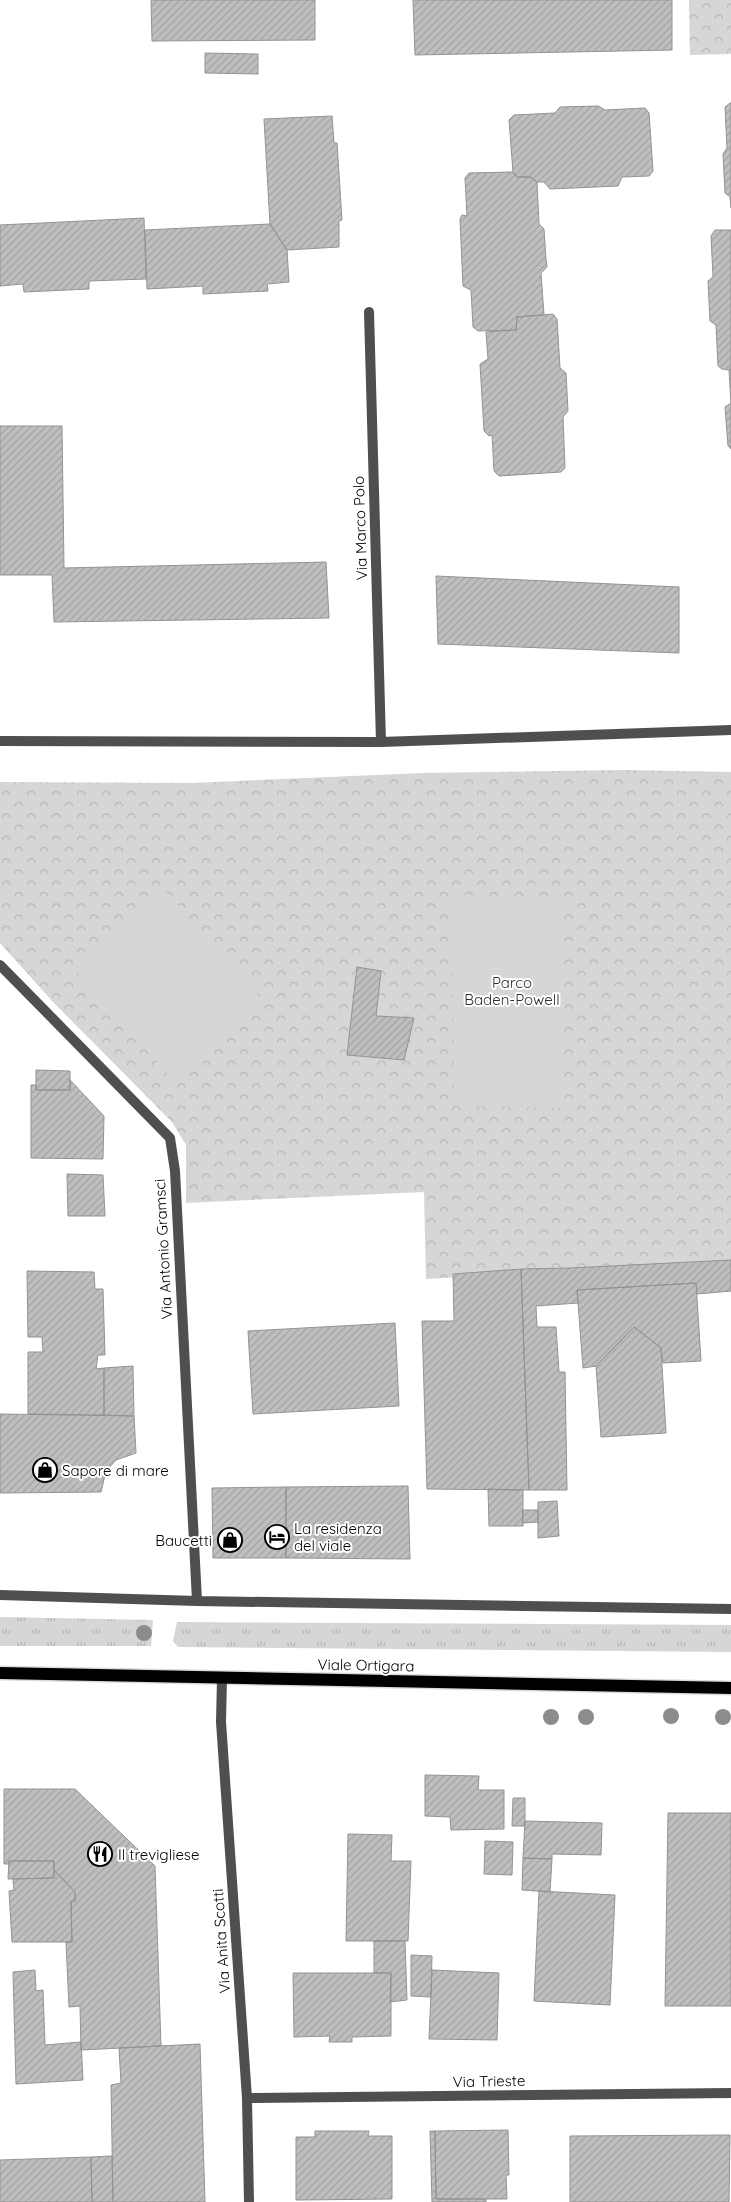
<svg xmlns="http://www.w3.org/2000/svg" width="731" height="2202" viewBox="0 0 731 2202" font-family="Quicksand,sans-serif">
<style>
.grass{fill:url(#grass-tufts)}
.park{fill:url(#park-crowns)}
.garden{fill:#d6d6d6}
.building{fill:url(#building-hatch);stroke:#939393}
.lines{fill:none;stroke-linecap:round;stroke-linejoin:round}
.primary-casing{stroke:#dbdbdb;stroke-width:15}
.minor{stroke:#4f4f4f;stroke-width:10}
.primary{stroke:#000;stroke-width:12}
.tree{fill:#8c8c8c}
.labels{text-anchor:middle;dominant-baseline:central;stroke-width:4;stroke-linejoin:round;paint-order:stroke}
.street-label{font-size:15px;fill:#000;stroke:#fff}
.park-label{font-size:15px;fill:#2d2d2d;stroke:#fff}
.poi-label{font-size:15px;fill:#000;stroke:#fff;text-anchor:start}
</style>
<defs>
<pattern id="grass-tufts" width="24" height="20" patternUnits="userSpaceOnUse" patternTransform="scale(1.25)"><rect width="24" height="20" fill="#d6d6d6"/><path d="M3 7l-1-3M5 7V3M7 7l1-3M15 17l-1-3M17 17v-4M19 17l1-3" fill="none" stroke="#b6b6b6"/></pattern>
<pattern id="park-crowns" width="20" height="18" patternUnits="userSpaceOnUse" patternTransform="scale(1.25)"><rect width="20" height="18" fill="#d6d6d6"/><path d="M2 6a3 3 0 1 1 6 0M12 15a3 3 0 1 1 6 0" fill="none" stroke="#b6b6b6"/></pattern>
<pattern id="building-hatch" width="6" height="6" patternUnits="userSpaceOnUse" patternTransform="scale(1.25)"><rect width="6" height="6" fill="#bfbfbf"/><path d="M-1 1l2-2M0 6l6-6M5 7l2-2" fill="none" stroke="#a2a2a2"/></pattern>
</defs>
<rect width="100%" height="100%" fill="#fff"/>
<!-- grass -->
<path class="grass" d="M 0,1617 L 153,1620 L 151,1646 L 0,1646 Z
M 177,1622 L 731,1625 L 731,1652 L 178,1647 L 173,1641 Z"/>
<!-- park -->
<path class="park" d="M 689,0 L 731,0 L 731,54 L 690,55 Z
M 624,770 L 731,772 L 731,1262 L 426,1279 L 424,1192 L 186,1203 L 186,1145 L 172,1122 L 53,1002 L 0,943 L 0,782 L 192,783 L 422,773 Z"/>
<!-- garden -->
<path class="garden" d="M 163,889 L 263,1000 L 173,1080 L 73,968 Z
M 452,895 L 560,897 L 562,1108 L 454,1106 Z"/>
<!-- building -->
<path class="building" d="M 151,0 L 315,0 L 315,40 L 152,41 Z
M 413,0 L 672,0 L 672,50 L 415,55 Z
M 205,53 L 258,54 L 258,74 L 205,73 Z
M 730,103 L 731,103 L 731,208 L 730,197 L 725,193 L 723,154 L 727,148 L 725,107 Z
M 598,106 L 605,110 L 645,108 L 649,113 L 653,171 L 649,176 L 622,177 L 618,186 L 550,189 L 544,182 L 537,182 L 530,177 L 517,177 L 513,172 L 509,120 L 514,115 L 555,113 L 560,107 Z
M 332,116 L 334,143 L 337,143 L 342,220 L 339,221 L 339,247 L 287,250 L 270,224 L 264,119 Z
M 513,172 L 517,177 L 530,177 L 537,182 L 539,224 L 544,229 L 546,259 L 547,267 L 541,273 L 544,315 L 517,317 L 516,330 L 478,331 L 473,327 L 471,290 L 463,286 L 460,219 L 462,215 L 467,216 L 465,178 L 469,173 Z
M 144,218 L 146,279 L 89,281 L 89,289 L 24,292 L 23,284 L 0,286 L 0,225 Z
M 270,224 L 287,250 L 289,282 L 267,284 L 268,291 L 203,294 L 203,286 L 147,289 L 145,230 Z
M 715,230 L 731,230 L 731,369 L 729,370 L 722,369 L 718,366 L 716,325 L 710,321 L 708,281 L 713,277 L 711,236 Z
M 553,314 L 557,319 L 560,368 L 566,373 L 568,411 L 563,417 L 565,468 L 561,472 L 499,476 L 494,471 L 492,435 L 489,436 L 484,431 L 480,364 L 488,359 L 486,332 L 516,330 L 517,317 Z
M 731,369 L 731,449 L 728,446 L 725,407 L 731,403 L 729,370 Z
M 0,426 L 62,426 L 64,568 L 326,562 L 329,618 L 54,622 L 52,575 L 0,575 Z
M 436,576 L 679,587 L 679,653 L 438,644 Z
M 357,967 L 381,971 L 376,1016 L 414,1018 L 404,1060 L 347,1055 Z
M 36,1070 L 70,1071 L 70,1090 L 36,1090 Z
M 70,1080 L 104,1116 L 103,1159 L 31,1158 L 31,1085 L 36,1085 L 36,1090 L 70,1090 Z
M 67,1174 L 103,1175 L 105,1216 L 68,1216 Z
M 731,1260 L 731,1291 L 697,1294 L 696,1283 L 577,1290 L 578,1303 L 536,1306 L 537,1327 L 556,1327 L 559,1372 L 565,1372 L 567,1490 L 529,1490 L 521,1269 L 571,1268 Z
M 521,1269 L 529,1490 L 427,1489 L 422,1321 L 454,1321 L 453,1274 Z
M 27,1271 L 94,1272 L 95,1289 L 103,1289 L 105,1355 L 98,1355 L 96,1369 L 104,1368 L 104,1415 L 28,1414 L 28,1352 L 43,1352 L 42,1337 L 28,1337 Z
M 696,1283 L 701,1361 L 663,1363 L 661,1348 L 634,1327 L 596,1366 L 583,1368 L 577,1290 Z
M 395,1323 L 399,1406 L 253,1414 L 248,1331 Z
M 634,1327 L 661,1348 L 666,1433 L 601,1437 L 596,1366 Z
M 133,1366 L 134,1416 L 104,1415 L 104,1368 Z
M 0,1414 L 134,1416 L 136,1453 L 116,1460 L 106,1471 L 101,1492 L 0,1493 Z
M 408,1486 L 410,1559 L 286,1558 L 286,1487 Z
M 286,1487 L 286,1558 L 213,1558 L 212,1488 Z
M 488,1489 L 523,1490 L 523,1526 L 489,1526 Z
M 557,1501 L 559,1536 L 538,1538 L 538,1502 Z
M 523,1510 L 538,1510 L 538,1522 L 522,1523 Z
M 425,1775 L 479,1776 L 478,1790 L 504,1790 L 504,1829 L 451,1830 L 450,1817 L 425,1816 Z
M 4,1789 L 75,1789 L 155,1866 L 161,2046 L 81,2050 L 80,2006 L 69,2007 L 66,1942 L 72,1942 L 71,1902 L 75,1901 L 75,1892 L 54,1870 L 54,1861 L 9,1861 L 9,1864 L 4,1864 Z
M 513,1798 L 525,1798 L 525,1826 L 512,1826 Z
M 668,1813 L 731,1813 L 731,2006 L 665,2006 Z
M 525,1821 L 602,1823 L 601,1855 L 552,1854 L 552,1859 L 523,1858 Z
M 348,1834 L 392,1835 L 391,1861 L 411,1861 L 408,1941 L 346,1941 Z
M 485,1841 L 513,1842 L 512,1875 L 484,1874 Z
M 523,1858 L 552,1859 L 550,1892 L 522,1890 Z
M 9,1861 L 54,1861 L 54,1878 L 8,1879 Z
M 54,1870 L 75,1892 L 75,1901 L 71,1902 L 72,1942 L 12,1942 L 9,1891 L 14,1890 L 13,1879 L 54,1878 Z
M 539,1891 L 615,1895 L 610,2005 L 534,2001 Z
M 374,1941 L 405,1941 L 407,2000 L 390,2002 L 391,1973 L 374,1973 Z
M 411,1955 L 432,1956 L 431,1997 L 411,1996 Z
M 35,1970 L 36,1991 L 43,1990 L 45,2045 L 81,2042 L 83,2080 L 16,2084 L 13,1972 Z
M 432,1970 L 499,1973 L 497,2040 L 429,2039 Z
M 293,1973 L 391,1973 L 391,2036 L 352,2037 L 352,2042 L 329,2042 L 330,2036 L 294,2037 Z
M 200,2044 L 205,2202 L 113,2202 L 111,2085 L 121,2083 L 119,2048 Z
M 508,2130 L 509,2175 L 506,2175 L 507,2199 L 436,2199 L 435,2131 Z
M 315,2131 L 369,2131 L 368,2136 L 392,2136 L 392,2199 L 296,2200 L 296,2137 L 315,2137 Z
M 430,2131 L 435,2131 L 436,2199 L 486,2199 L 486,2202 L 432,2202 Z
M 730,2135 L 729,2202 L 570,2202 L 570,2136 Z
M 112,2156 L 113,2202 L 92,2202 L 91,2157 Z
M 91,2157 L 92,2202 L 0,2202 L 0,2160 Z"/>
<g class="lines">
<defs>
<path id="primary" d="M 0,1673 L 731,1688"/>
</defs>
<!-- primary casing -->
<use href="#primary" class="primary-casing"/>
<!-- minor -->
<path class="minor" d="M 369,312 L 381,742
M 0,741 L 381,742 L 731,730
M 0,965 L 170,1138 L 175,1171 L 197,1601
M 0,1595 L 197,1601 L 731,1609
M 222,1678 L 221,1722 L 247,2098 L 249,2202
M 247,2098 L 731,2093"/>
<!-- primary -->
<use href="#primary" class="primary"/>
</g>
<!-- trees -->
<g class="tree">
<circle cx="144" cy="1633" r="8"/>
<circle cx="671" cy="1716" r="8"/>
<circle cx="551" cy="1717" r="8"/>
<circle cx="586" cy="1717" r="8"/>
<circle cx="723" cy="1717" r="8"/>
</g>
<!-- icons -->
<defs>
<symbol id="shop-ring" viewBox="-11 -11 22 22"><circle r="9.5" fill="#fff" stroke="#000" stroke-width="1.5"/><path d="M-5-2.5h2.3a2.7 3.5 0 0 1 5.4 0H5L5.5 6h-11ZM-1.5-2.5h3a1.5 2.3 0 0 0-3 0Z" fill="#000"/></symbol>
<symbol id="hotel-ring" viewBox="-11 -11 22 22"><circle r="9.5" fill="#fff" stroke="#000" stroke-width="1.5"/><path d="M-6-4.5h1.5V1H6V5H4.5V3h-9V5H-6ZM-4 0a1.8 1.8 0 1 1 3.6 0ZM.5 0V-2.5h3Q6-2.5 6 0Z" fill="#000"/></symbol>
<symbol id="restaurant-ring" viewBox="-11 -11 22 22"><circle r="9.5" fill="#fff" stroke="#000" stroke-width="1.5"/><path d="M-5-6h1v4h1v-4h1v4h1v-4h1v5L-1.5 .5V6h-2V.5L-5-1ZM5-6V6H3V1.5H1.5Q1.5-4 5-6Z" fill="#000"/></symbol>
</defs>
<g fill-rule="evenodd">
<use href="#shop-ring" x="31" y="1456" width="28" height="28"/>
<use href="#hotel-ring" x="263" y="1523" width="28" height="28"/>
<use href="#shop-ring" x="216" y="1526" width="28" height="28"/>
<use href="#restaurant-ring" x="86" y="1840" width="28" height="28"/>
</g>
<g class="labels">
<!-- street labels -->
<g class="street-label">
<text transform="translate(360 528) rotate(-92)">Via Marco Polo</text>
<text transform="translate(163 1249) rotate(-93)">Via Antonio Gramsci</text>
<text transform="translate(366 1665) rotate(1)">Viale Ortigara</text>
<text transform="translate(221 1941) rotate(-94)">Via Anita Scotti</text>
<text transform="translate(489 2081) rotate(-1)">Via Trieste</text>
</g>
<!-- park labels -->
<g class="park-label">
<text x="512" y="982">Parco<tspan x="512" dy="17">Baden-Powell</tspan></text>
</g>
<!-- poi labels -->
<g class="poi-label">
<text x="62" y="1470">Sapore di mare</text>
<text x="294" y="1528">La residenza<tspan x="294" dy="17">del viale</tspan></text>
<text x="212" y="1540" text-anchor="end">Baucetti</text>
<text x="118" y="1854">Il trevigliese</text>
</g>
</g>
</svg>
